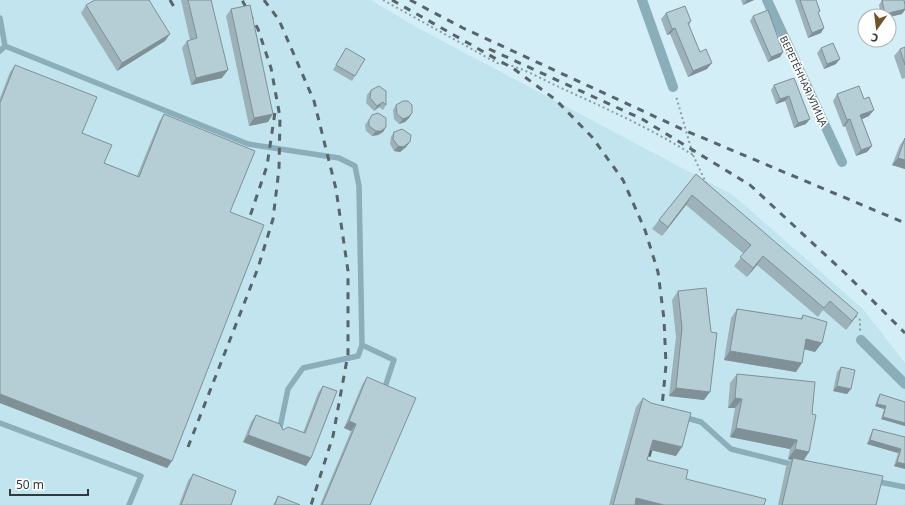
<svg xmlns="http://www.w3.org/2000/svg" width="905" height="505" viewBox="0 0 905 505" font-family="'Noto Sans',sans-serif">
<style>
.built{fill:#c1e4ee}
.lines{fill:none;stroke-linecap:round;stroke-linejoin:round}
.path{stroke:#8a9da3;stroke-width:2;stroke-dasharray:2 3;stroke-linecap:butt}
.lane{stroke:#8aaeba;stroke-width:5.5}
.street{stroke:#8aaeba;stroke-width:10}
.rail{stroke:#57656a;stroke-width:3;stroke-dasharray:7 7;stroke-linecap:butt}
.wall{fill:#9cb1b8}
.shaded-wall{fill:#7f9096}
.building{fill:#b5ced6;stroke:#7f9096}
.labels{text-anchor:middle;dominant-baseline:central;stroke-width:3.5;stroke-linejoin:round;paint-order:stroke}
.street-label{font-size:10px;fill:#303a3d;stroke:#fff}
</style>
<rect width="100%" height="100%" fill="#d4eef7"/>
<!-- built -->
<path class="built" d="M 0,0 L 371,0 L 418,28 L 733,195 L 863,309 L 905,363 L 905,505 L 0,505 Z"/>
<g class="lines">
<!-- path -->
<path class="path" d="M 383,0 L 497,63 C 519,65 539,78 559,87 C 605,108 650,128 693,155 L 676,96
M 693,155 L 707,185
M 855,316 L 860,320 L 860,331"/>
<!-- lane -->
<path class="lane" d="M 0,18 L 5,46 L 0,51
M 5,46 L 248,144 L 339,158 L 355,166 L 359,186 L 362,345 L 394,360 L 384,390
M 683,417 L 701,422 L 731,449 L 795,465
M 0,423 L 141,476 L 129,505
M 279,432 L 288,389 L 303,368 L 358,356 L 362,345
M 874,481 L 905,487"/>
<!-- street -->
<path class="street" d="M 642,0 L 673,87
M 767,0 L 842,162
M 861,340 L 905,384"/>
<!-- rail -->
<path class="rail" d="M 170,0 L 174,7
M 264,0 L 279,20 L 314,101 L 336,189 L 348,271 L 348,354 L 333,436 L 311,505
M 392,0 L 514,69 L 556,100 L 592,137 L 623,180 L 645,230 L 658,272 L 664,319 L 666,365 L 661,417
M 410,0 L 463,28 L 684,130 L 905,223
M 489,49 L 642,119 L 750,185 L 846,274 L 905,333
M 246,228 L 267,166 L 275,112
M 188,447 L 258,268 L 273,219 L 279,169 L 280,117 L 271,68 L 258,29 L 242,0
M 645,470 L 654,440"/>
</g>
<!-- wall -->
<path class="wall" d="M 181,0 L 211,0 L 222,78 L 191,85 L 182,48 L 187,41 L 190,40 Z
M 741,0 L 754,0 L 743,5 Z
M 795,0 L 816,0 L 820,11 L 818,13 L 821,33 L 808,38 Z
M 882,0 L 902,14 L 889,17 L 889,16 L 881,16 L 879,5 Z
M 86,5 L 165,41 L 117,71 L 81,13 Z
M 231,9 L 268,122 L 249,126 L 226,16 Z
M 666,13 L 691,21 L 689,25 L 707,69 L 688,77 L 670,34 L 667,35 L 661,19 Z
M 753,16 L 783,52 L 780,57 L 768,62 L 750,21 Z
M 905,47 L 905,78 L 902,79 L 894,56 L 900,49 Z
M 346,48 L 355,76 L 352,81 L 333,70 Z
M 821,48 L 836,64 L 824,69 L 817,53 Z
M 15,65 L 82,133 L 104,163 L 137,176 L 159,122 L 164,114 L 230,212 L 172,461 L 167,468 L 0,403 L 0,98 L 10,72 Z
M 794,78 L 806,124 L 794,128 L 785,101 L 776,104 L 771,90 L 774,85 Z
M 371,90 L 386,105 L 383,110 L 379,107 L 374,111 L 366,103 L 367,95 Z
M 837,94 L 869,116 L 862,119 L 872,146 L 867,152 L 856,156 L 845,126 L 843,127 L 833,101 Z
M 396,105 L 412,113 L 409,118 L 405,122 L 399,124 L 394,119 L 393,110 Z
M 372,115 L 386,127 L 383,132 L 378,135 L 372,136 L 366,131 L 365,125 Z
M 394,132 L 406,147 L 400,152 L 394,151 L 390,144 L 391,137 Z
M 905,138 L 905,169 L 892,165 L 900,145 Z
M 696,174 L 858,313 L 852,322 L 846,330 L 823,310 L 818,317 L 757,265 L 747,277 L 734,266 L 744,254 L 686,205 L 662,236 L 652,229 L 659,220 Z
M 678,291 L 704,400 L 669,396 L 676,337 L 672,300 Z
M 737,309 L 800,319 L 803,315 L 815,352 L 804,349 L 796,372 L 724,360 L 731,318 Z
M 841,367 L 851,389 L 847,394 L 833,391 L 837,372 Z
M 737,374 L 812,414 L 809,452 L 804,460 L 876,505 L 778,505 L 786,467 L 791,460 L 788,459 L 790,449 L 730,437 L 735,408 L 728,408 L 730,383 Z
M 367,377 L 370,505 L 320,505 L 351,431 L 344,428 L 362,385 Z
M 323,386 L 311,458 L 306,466 L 243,442 L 251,422 L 256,415 L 283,430 L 303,433 L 318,393 Z
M 880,394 L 905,402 L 905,426 L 881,419 L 884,409 L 875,406 L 878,397 Z
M 643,398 L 676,456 L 650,450 L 647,460 L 686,479 L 764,505 L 609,505 L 636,407 Z
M 873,429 L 905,437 L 905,469 L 894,466 L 898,453 L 867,444 L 871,433 Z
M 193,474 L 231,505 L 179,505 L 188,481 Z
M 278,496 L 300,505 L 273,505 Z"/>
<!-- shaded-wall -->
<path class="shaded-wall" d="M 747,0 L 754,0 L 743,5 Z
M 905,9 L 905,10 L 902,14 L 889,17 L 889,16 L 884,16 L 885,14 Z
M 675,28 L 670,34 L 667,35 L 672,29 Z
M 824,28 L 821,33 L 808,38 L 812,33 Z
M 170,34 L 165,41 L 117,71 L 122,63 Z
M 783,52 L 780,57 L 768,62 L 771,57 Z
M 840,59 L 836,64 L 824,69 L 827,64 Z
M 712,63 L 707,69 L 688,77 L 693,71 Z
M 228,70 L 222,78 L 191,85 L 196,78 Z
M 789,96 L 785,101 L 776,104 L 780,99 Z
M 383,102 L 379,107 L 374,111 L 377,106 Z
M 874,110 L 869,116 L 856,122 L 860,115 Z
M 412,113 L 409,118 L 405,122 L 399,124 L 403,119 Z
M 273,114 L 268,122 L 249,126 L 254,118 Z
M 810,119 L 806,124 L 794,128 L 798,123 Z
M 850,119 L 845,126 L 843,127 L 847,120 Z
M 386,127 L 383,132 L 378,135 L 372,136 L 376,131 Z
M 410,142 L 406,147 L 400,152 L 394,151 L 398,146 Z
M 872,146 L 867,152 L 856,156 L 861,150 Z
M 898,158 L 905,160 L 905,169 L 892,165 Z
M 692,195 L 686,205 L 662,236 L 668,227 Z
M 763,256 L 757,265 L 747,277 L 753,268 Z
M 858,313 L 852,322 L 846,330 L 852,321 Z
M 806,339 L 822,343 L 815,352 L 800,348 Z
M 730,351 L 802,363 L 796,372 L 724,360 Z
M 837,386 L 851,389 L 847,394 L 833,391 Z
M 676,388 L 710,392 L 704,400 L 669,396 Z
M 0,394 L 172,461 L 167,468 L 0,403 Z
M 735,398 L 742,399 L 735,408 L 728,408 Z
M 877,404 L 886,406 L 884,409 L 875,406 Z
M 883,417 L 905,423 L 905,426 L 881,419 Z
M 349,421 L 356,424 L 351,431 L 344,428 Z
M 736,428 L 797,440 L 790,449 L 730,437 Z
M 248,435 L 311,458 L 306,466 L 243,442 Z
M 653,440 L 682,447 L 676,456 L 646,449 Z
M 870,440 L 901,449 L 898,453 L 867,444 Z
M 795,449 L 809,452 L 802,462 L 793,458 L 791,460 L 788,459 Z
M 897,462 L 905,464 L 905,469 L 894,466 Z
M 636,498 L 664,505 L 632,505 Z"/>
<!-- building -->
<path class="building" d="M 95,0 L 149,0 L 170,34 L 122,63 L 86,5 Z
M 188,0 L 211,0 L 228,70 L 196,78 L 187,41 L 197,38 Z
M 800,0 L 816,0 L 820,11 L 818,12 L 824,28 L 812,33 Z
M 882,0 L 904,0 L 905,5 L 905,9 L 885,14 Z
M 250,5 L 273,114 L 254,118 L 231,9 Z
M 685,6 L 691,21 L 688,23 L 700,52 L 706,49 L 712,63 L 693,71 L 675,28 L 672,29 L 666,13 Z
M 768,10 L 783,52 L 771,57 L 753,16 Z
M 833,43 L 840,59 L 827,64 L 821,48 Z
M 905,47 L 905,65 L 900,49 Z
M 346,48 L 365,59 L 355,76 L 336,65 Z
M 15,65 L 97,97 L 82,133 L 112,145 L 104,163 L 139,177 L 164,114 L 255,151 L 230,212 L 264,225 L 172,461 L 0,394 L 0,103 Z
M 794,78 L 810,119 L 798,123 L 789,96 L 780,99 L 774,85 Z
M 379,86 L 386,91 L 386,105 L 383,102 L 377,106 L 370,98 L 371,90 Z
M 859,86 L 864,99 L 869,97 L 874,110 L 860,115 L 872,146 L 861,150 L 850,119 L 847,120 L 837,94 Z
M 403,101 L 408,101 L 412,105 L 412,113 L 408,117 L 403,119 L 397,114 L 396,105 Z
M 378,113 L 386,118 L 386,127 L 381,131 L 376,131 L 369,126 L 369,120 L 372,115 Z
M 402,129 L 411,135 L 410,142 L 403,147 L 398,146 L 393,139 L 394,132 Z
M 905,138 L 905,160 L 898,158 Z
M 696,174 L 858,313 L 852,321 L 830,301 L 824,308 L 763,256 L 753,268 L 740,257 L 751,245 L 692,195 L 668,227 L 659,220 Z
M 706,288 L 711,332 L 717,333 L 710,392 L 676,388 L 682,328 L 678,291 Z
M 737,309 L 802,319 L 803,315 L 827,322 L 822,343 L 806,339 L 802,363 L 730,351 Z
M 841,367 L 855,370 L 851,389 L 837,386 Z
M 737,374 L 815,382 L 812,414 L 816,415 L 809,452 L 795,449 L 797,440 L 736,428 L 742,399 L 735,398 Z
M 367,377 L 416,398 L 370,505 L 322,505 L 356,424 L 349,421 Z
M 323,386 L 337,391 L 311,458 L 248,435 L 256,415 L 280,424 L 283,430 L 288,427 L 305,433 Z
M 880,394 L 905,402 L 905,423 L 883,417 L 886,406 L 877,404 Z
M 643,398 L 651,403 L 691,413 L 682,447 L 653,440 L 647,460 L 688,470 L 686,479 L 766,499 L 764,505 L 664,505 L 636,498 L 635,505 L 613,505 Z
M 873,429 L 905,437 L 905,464 L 897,462 L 901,449 L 870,440 Z
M 793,458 L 883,476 L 876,505 L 782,505 Z
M 193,474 L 236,491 L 231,505 L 181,505 Z
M 278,496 L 300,505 L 275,505 Z"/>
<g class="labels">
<!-- street labels -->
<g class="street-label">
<text transform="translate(804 81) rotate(65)">ВЕРЕТЁННАЯ УЛИЦА</text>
</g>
</g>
<!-- north arrow -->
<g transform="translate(877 28) rotate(194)"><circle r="19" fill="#ffffff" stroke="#acb0b1"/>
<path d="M0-3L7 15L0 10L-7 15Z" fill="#735229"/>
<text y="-6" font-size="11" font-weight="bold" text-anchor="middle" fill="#303a3d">С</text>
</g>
<!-- scale -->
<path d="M10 489v6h78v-6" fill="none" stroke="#303a3d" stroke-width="2"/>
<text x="16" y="489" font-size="12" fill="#303a3d" stroke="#ffffff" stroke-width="3" paint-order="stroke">50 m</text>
</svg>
